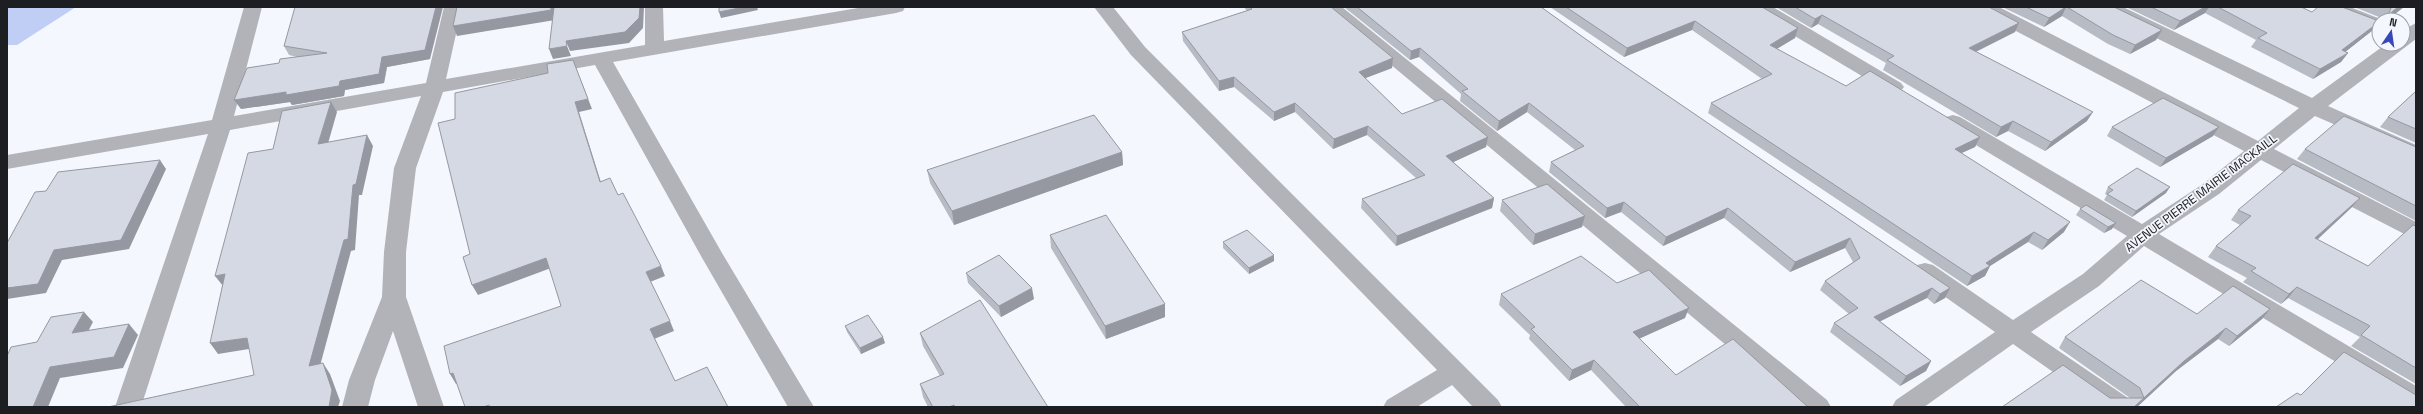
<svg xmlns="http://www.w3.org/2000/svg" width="2423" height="414" viewBox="0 0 2423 414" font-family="'Space Grotesk',sans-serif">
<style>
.green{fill:#c0cef6}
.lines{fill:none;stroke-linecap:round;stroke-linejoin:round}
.minor{fill:#b2b3b8;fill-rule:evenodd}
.wall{fill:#b7bbc4}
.shaded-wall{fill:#9598a0}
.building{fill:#d5d9e4;stroke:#9598a0}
.labels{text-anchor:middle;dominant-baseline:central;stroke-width:3.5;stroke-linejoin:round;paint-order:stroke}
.street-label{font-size:12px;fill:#1d1e22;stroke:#f5f7fe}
</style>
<rect width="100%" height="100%" fill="#f5f7fe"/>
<!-- green -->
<path class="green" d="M 7,7 L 76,7 L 17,45 L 7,45 Z"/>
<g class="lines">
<!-- minor -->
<path class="minor" d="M 244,7 L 262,7 L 234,116 L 426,83 L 444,7 L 462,7 L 446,79 L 645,45 L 645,7 L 663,7 L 664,41 L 864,7 L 905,7 L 903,11 L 896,13 L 613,62 L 722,253 L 814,407 L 788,407 L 701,256 L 595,65 L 443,92 L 416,168 L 406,252 L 406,297 L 444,407 L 418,407 L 393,331 L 375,380 L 368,407 L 342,407 L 349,380 L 382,297 L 384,252 L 394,168 L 421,96 L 230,130 L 141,407 L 115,407 L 208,134 L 7,169 L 7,155 L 212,120 Z
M 1094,7 L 1113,7 L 1145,47 L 1498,400 L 1502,407 L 1473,407 L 1452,385 L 1417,407 L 1383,407 L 1387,400 L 1437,370 L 1131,55 Z
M 1322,7 L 1342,7 L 1827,400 L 1831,407 L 1800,407 Z
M 1751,7 L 1773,7 L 1901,83 L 1904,87 L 1901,91 L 1894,93 L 1887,91 L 1753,11 Z
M 1976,7 L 1999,7 L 2258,141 L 2299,108 L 2101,11 L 2099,7 L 2123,7 L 2312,98 L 2386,44 L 2403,44 L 2403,30 L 2416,23 L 2416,39 L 2328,106 L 2416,145 L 2416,160 L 2315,116 L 2274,149 L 2416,222 L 2416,240 L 2261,160 L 2219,194 L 2159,234 L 2416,386 L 2416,407 L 2407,405 L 2144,246 L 2099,286 L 2031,332 L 2131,400 L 2135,407 L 2103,407 L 2013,344 L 1924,407 L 1892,407 L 1896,400 L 1995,332 L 1917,277 L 1913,271 L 1917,265 L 1925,263 L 1933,265 L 2013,320 L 2083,274 L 2127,236 L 1946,127 L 1943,122 L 1946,117 L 1953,115 L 1960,117 L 2142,224 L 2203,184 L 2244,151 L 1978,11 Z
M 2324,7 L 2350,7 L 2383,20 L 2379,20 L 2379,31 L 2326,11 Z"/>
</g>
<!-- wall -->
<path class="wall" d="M 1244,7 L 1331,7 L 1393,58 L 1392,68 L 1365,78 L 1402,114 L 1488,137 L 1486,147 L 1453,162 L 1494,198 L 1492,208 L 1396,246 L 1361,208 L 1362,199 L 1416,178 L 1367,135 L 1333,149 L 1295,112 L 1274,121 L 1234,87 L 1219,91 L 1183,41 L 1182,32 L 1247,11 Z
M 1344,7 L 1541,7 L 1608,55 L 1950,288 L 1945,298 L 1934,304 L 1927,298 L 1880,321 L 1931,361 L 1926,371 L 1900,386 L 1830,332 L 1834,323 L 1849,314 L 1820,290 L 1825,281 L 1853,262 L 1845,248 L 1790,272 L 1724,218 L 1663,246 L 1621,212 L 1605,218 L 1549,172 L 1551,162 L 1575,150 L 1527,112 L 1497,131 L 1460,101 L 1461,94 L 1419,57 L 1410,60 Z
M 1550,7 L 1762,7 L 1798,28 L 1795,38 L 1776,49 L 1846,86 L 1980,137 L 1975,147 L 1962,153 L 2064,232 L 2042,250 L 2028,242 L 1990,266 L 1985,276 L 1967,286 L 1708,113 L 1711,103 L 1762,79 L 1692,30 L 1624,57 Z
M 1776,7 L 1989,7 L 2019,23 L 2015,32 L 1976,52 L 2087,121 L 2045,151 L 2008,131 L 1996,137 L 1883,70 L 1886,63 L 1818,24 L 1811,28 Z
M 2002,7 L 2114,7 L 2156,40 L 2130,54 L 2108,44 L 2062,16 L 2044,27 Z
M 2126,7 L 2301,7 L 2312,12 L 2379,21 L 2379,23 L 2373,30 L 2345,52 L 2348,53 L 2341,62 L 2313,79 L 2251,47 L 2256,40 L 2205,13 L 2174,30 Z
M 2354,7 L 2404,7 L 2387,20 L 2383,20 L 2384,19 Z
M 284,46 L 430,59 L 387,67 L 384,83 L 345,90 L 344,96 L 292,105 L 290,102 L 241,109 L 279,63 L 297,57 L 289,55 Z
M 2416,91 L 2416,143 L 2380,127 L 2388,117 Z
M 2112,127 L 2219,127 L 2213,136 L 2160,167 L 2107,136 Z
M 2416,147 L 2416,221 L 2297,159 L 2305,149 Z
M 1122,152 L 1123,165 L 954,225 L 930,183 L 927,170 Z
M 2108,187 L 2166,193 L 2132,217 L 2104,200 L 2107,195 L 2105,194 Z
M 2360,198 L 2351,208 L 2317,240 L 2368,266 L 2416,226 L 2416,384 L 2351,346 L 2360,337 L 2288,298 L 2281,304 L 2243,282 L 2247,278 L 2208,257 L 2216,246 L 2240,225 L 2231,220 L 2238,210 Z
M 1502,200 L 1585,216 L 1582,227 L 1533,245 L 1500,211 Z
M 2080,209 L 2112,229 L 2104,233 L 2076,215 Z
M 1050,235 L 1165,304 L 1165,317 L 1106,339 L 1051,248 Z
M 1223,242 L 1274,261 L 1249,274 L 1223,248 Z
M 966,273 L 1034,299 L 1001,317 L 968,283 Z
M 1617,283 L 1685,318 L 1639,338 L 1676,375 L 1808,407 L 1626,407 L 1591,370 L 1569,381 L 1529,339 L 1530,335 L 1499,305 L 1501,294 Z
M 2270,309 L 2262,319 L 2229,346 L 2218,339 L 2176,371 L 2137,407 L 2110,398 L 2130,398 L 2059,348 L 2065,337 L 2197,314 Z
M 845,326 L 885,343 L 861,354 L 847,332 Z
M 920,333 L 1048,407 L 928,407 L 923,397 L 920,384 L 940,376 L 923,346 Z"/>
<!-- shaded-wall -->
<path class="shaded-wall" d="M 436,7 L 443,7 L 430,59 L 387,67 L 384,83 L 345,90 L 344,96 L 292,105 L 290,102 L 241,109 L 234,100 L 286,92 L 340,81 L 382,57 Z
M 551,7 L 555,7 L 555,20 L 457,36 L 453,26 Z
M 640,7 L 644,7 L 643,28 L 629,43 L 570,51 L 566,41 Z
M 744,7 L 757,7 L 758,10 L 721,18 L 719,12 Z
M 2066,7 L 2062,16 L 2044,27 L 2049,18 Z
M 2205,7 L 2209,7 L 2205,13 L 2174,30 L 2180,21 Z
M 2398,7 L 2404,7 L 2387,20 L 2384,20 L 2388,15 Z
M 1822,15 L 1818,24 L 1811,28 L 1815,19 Z
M 1695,21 L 1692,30 L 1624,57 L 1627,48 Z
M 2379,22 L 2373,30 L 2335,60 L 2342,50 Z
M 2019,23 L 2015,32 L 1965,57 L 1969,48 Z
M 1798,28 L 1795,38 L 1767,55 L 1770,45 Z
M 2162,30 L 2156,40 L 2130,54 L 2135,45 Z
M 567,46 L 571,56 L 553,59 L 549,49 Z
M 1420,48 L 1419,57 L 1410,60 L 1411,51 Z
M 2348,53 L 2341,62 L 2313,79 L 2320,69 Z
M 1393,58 L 1392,68 L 1358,81 L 1359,72 Z
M 573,60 L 592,109 L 579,112 L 604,192 L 600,182 L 575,102 Z
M 1234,77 L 1234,87 L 1219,91 L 1219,81 Z
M 331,102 L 337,112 L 325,154 L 318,144 Z
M 1295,103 L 1295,112 L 1274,121 L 1274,112 Z
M 1529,103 L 1527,112 L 1497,131 L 1499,121 Z
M 2093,112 L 2087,121 L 2045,151 L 2051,142 Z
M 2013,121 L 2008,131 L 1996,137 L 2001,127 Z
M 1368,126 L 1367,135 L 1333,149 L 1334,139 Z
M 2219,127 L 2213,136 L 2160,167 L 2166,158 Z
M 367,135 L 373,146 L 362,195 L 359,195 L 355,250 L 351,251 L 317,377 L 309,366 L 353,185 Z
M 1488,137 L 1486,147 L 1445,166 L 1446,156 Z
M 1980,137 L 1975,147 L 1950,158 L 1955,149 Z
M 1122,152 L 1123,165 L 954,225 L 952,211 Z
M 160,160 L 166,169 L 129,249 L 62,260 L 46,293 L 7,299 L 7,288 L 54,250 Z
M 2170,187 L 2166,193 L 2132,217 L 2136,211 Z
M 1494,198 L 1492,208 L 1396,246 L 1397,236 Z
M 2360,198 L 2351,208 L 2307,249 L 2315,238 Z
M 1624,202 L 1621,212 L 1605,218 L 1607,208 Z
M 1728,208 L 1724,218 L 1663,246 L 1666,237 Z
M 1585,216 L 1582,227 L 1533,245 L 1535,234 Z
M 2070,222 L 2064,232 L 2042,250 L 2048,240 Z
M 2116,223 L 2112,229 L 2104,233 L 2108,227 Z
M 2034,232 L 2028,242 L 1990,266 L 1985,276 L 1967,286 L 1972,276 L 1986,263 Z
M 1850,238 L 1845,248 L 1790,272 L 1795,262 Z
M 1274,255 L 1274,261 L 1249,274 L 1249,268 Z
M 546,258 L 551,268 L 478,295 L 472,285 Z
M 661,266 L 665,276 L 650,282 L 646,272 Z
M 225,274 L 223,286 L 215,276 Z
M 2297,287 L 2288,298 L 2281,304 L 2289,294 Z
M 1032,288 L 1034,299 L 1001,317 L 999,306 Z
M 1932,288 L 1927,298 L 1869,327 L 1874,317 Z
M 1950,288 L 1945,298 L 1934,304 L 1940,294 Z
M 1165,304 L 1165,317 L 1106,339 L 1105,326 Z
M 1689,308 L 1685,318 L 1630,343 L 1633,332 Z
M 2270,309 L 2262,319 L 2229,346 L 2237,336 Z
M 84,312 L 93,322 L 82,343 L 72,333 Z
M 670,321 L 674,331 L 654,339 L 650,329 Z
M 129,324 L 138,335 L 123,368 L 60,378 L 48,407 L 33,407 L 50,367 Z
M 2226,328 L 2218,339 L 2176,371 L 2137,407 L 2134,407 L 2184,361 Z
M 883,337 L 885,343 L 861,354 L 860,348 Z
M 247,338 L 255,348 L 218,354 L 210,343 Z
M 1594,360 L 1591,370 L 1569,381 L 1572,370 Z
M 1931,361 L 1926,371 L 1900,386 L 1906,376 Z
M 323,363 L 330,374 L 340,401 L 338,407 L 329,407 Z
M 453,373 L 460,383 L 456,384 L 450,374 Z
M 954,405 L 955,407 L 949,407 Z"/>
<!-- building -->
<path class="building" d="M 295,7 L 436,7 L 425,50 L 382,57 L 379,74 L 340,81 L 339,86 L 286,95 L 286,92 L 234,100 L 247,68 L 279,63 L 280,59 L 327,53 L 284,46 Z
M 457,7 L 551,7 L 551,10 L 453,26 Z
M 554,7 L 640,7 L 639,18 L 625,32 L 566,41 L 567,46 L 549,49 Z
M 719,7 L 744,7 L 719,12 Z
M 1250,7 L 1331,7 L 1393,58 L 1359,72 L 1402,114 L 1442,99 L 1488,137 L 1446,156 L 1494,198 L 1397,236 L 1362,199 L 1425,175 L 1368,126 L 1334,139 L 1295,103 L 1274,112 L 1234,77 L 1219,81 L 1182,32 L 1252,9 Z
M 1357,7 L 1541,7 L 1608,55 L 1950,288 L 1940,294 L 1932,288 L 1874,317 L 1931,361 L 1906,376 L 1834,323 L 1858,308 L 1825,281 L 1860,258 L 1850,238 L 1795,262 L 1728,208 L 1666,237 L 1624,202 L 1607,208 L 1551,162 L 1584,146 L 1529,103 L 1499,121 L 1462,91 L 1468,89 L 1420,48 L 1411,51 Z
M 1566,7 L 1762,7 L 1798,28 L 1770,45 L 1846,86 L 1870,71 L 1980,137 L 1955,149 L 2070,222 L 2048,240 L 2034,232 L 1986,263 L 1990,266 L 1972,276 L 1711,103 L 1772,74 L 1695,21 L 1627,48 Z
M 1795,7 L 1989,7 L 2019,23 L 1969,48 L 2093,112 L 2051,142 L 2013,121 L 2001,127 L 1887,60 L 1894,56 L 1822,15 L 1815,19 Z
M 2026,7 L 2066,7 L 2049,18 Z
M 2067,7 L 2114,7 L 2162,30 L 2135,45 L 2113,35 Z
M 2151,7 L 2205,7 L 2180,21 Z
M 2218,7 L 2301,7 L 2312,12 L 2318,7 L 2342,7 L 2379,21 L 2379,22 L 2342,50 L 2348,53 L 2320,69 L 2258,38 L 2267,33 Z
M 2387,7 L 2398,7 L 2388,15 L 2391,8 Z
M 573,60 L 588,99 L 575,102 L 600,182 L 610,178 L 618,195 L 623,193 L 661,266 L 646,272 L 670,321 L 650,329 L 675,381 L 707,367 L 728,407 L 490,407 L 489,405 L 483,407 L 465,407 L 453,373 L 450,374 L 444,346 L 561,306 L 546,258 L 472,285 L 463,257 L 470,254 L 438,123 L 455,119 L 455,93 L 548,73 L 547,64 Z
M 2416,91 L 2416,129 L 2388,117 Z
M 2163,98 L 2219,127 L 2166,158 L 2112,127 Z
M 331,102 L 318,144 L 367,135 L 356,184 L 353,185 L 348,239 L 344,240 L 309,366 L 323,363 L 332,390 L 329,407 L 108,407 L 254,375 L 247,338 L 210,343 L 225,274 L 215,276 L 248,153 L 273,149 L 282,111 Z
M 1094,115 L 1122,152 L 952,211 L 927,170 Z
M 2344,116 L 2416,147 L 2416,206 L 2305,149 Z
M 160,160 L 121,240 L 54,250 L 38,284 L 7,288 L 7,243 L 35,192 L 46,191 L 58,172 Z
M 2293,164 L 2360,198 L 2315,238 L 2368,266 L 2413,225 L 2416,226 L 2416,368 L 2361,335 L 2370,326 L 2297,287 L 2289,294 L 2251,271 L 2256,268 L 2216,246 L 2251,216 L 2238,210 Z
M 2137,168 L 2170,187 L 2136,211 L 2107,194 L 2113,190 L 2108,187 Z
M 1547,184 L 1585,216 L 1535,234 L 1502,200 Z
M 2086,205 L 2116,223 L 2108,227 L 2080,209 Z
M 1106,215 L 1165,304 L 1105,326 L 1050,235 Z
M 1247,230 L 1274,255 L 1249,268 L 1223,242 Z
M 999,255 L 1032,288 L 999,306 L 966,273 Z
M 1581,256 L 1617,283 L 1649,270 L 1689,308 L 1633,332 L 1676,375 L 1733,339 L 1808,407 L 1640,407 L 1594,360 L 1572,370 L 1531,329 L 1535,327 L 1501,294 Z
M 2141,280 L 2197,314 L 2233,286 L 2270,309 L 2237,336 L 2226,328 L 2184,361 L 2134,407 L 2002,407 L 2063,365 L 2110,398 L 2144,398 L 2140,388 L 2065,337 Z
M 980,300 L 1048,407 L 955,407 L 954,405 L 949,407 L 933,407 L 920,384 L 944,374 L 920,333 Z
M 84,312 L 72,333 L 129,324 L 114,357 L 50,367 L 33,407 L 7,407 L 7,356 L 11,347 L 37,342 L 51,317 Z
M 868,315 L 883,337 L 860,348 L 845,326 Z
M 2344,352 L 2416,395 L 2416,407 L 2276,407 L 2297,393 L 2301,395 Z"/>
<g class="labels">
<!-- street labels -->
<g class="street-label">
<text transform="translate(2201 193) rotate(-37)">AVENUE PIERRE MAIRIE MACKAILL</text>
</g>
</g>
<!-- border -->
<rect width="2423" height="414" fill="none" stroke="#1d1e22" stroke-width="16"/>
<!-- north arrow -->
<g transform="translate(2391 32) rotate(13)"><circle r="19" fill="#f5f7fe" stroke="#9fa0a6"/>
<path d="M0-3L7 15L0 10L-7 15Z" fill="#3748bb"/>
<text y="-6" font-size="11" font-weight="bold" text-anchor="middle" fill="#1d1e22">N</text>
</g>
</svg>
